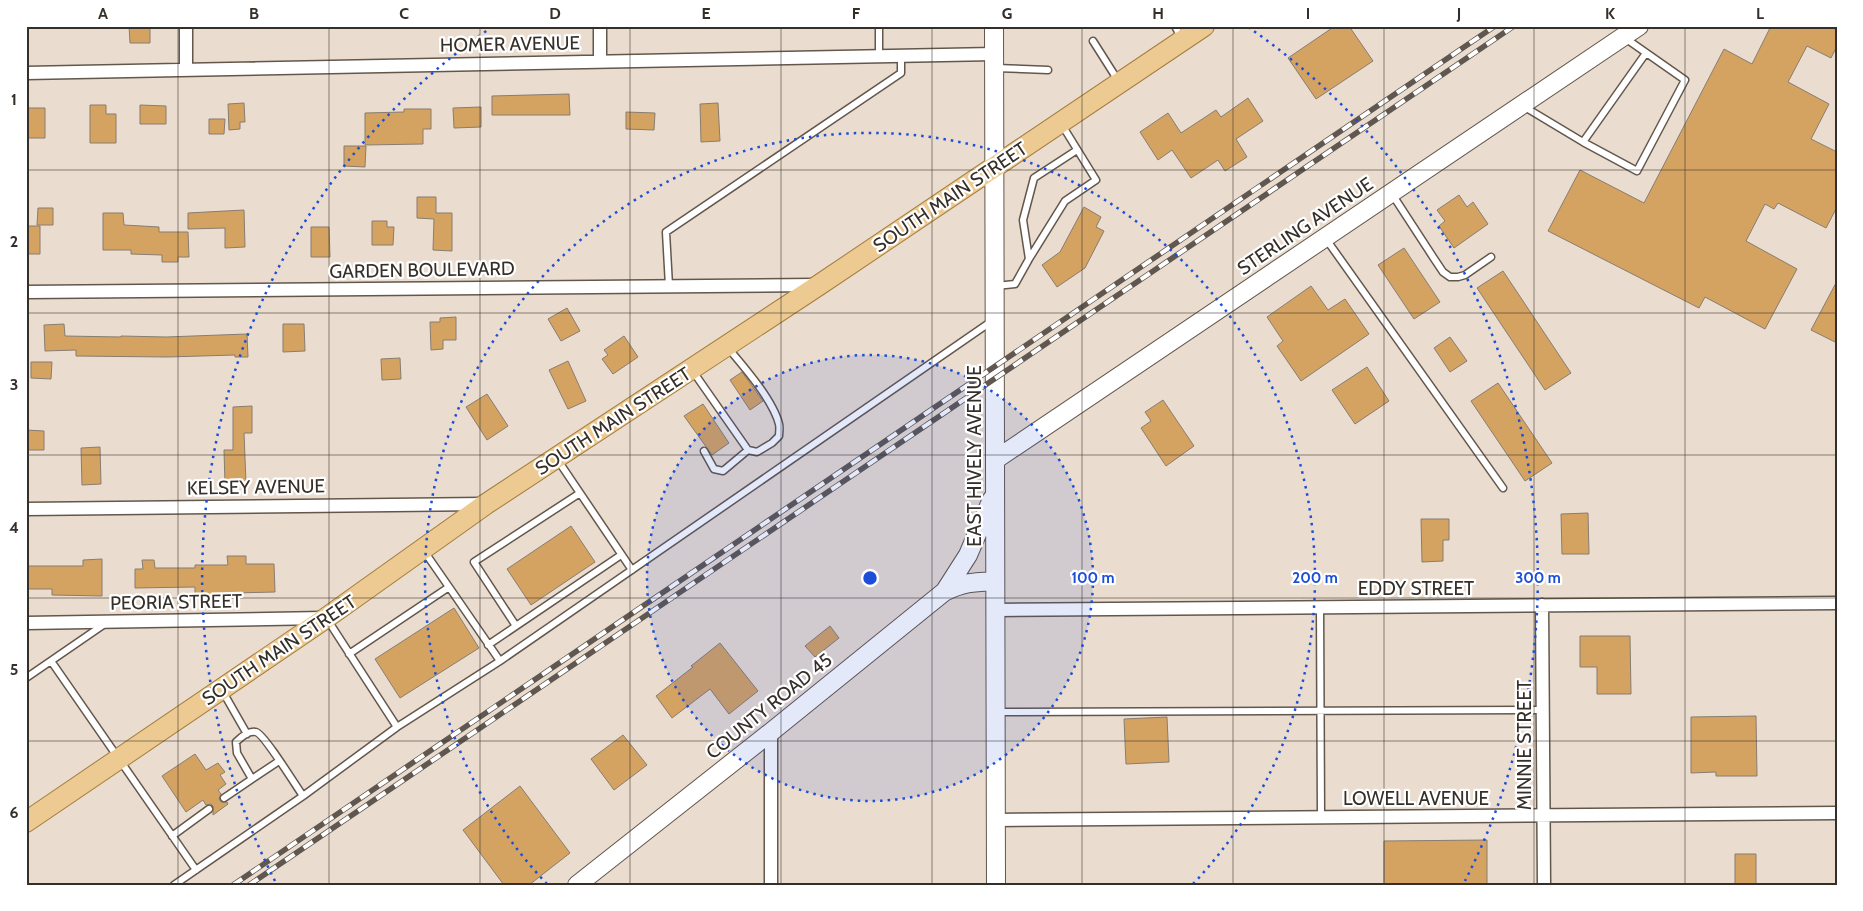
<svg xmlns="http://www.w3.org/2000/svg" width="1863" height="911" viewBox="0 0 1863 911" font-family="Cabin,sans-serif">
<style>
.building{fill:#d5a361;stroke:#887d70}
.lines{fill:none;stroke-linecap:round;stroke-linejoin:round}
.lane-casing{stroke:#63574c;stroke-width:9}
.street-casing{stroke:#63574c;stroke-width:15}
.secondary-casing{stroke:#63574c;stroke-width:20}
.primary-casing{stroke:#a47d3e;stroke-width:22}
.lane{stroke:#fff;stroke-width:6}
.street{stroke:#fff;stroke-width:12}
.secondary{stroke:#fff;stroke-width:18}
.primary{stroke:#ecca91;stroke-width:20}
.rail-casing{stroke:#5f5750;stroke-width:5.5}
.rail{stroke:#fff;stroke-width:4;stroke-dasharray:11;stroke-linecap:butt}
.grid{fill:none;stroke:#352f2a;stroke-width:1;stroke-opacity:0.55}
.ring{fill:none;stroke:#1d4ed8;stroke-width:2.5;stroke-dasharray:2.5 5}
.labels{text-anchor:middle;dominant-baseline:central;stroke-width:4.5;stroke-linejoin:round;paint-order:stroke}
.street-label{font-size:19px;fill:#352f2a;stroke:#fff}
.centre{fill:#1d4ed8;stroke:#fff;stroke-width:2.5}
.ring-label{font-size:15px;text-anchor:middle;font-weight:bold;fill:#1d4ed8;stroke:#fff;stroke-width:4.5;stroke-linejoin:round;paint-order:stroke}
.neatline{fill:none;stroke:#352f2a;stroke-width:2}
.grid-label{font-size:16px;text-anchor:middle;font-weight:bold;fill:#352f2a}
</style>
<rect width="100%" height="100%" fill="#eadcce"/>
<!-- building -->
<path class="building" d="M 129,26 L 150,26 L 150,43 L 130,43 Z
M 1335,26 L 1349,26 L 1373,61 L 1316,99 L 1288,58 Z
M 1771,26 L 1829,26 L 1837,30 L 1837,46 L 1831,58 L 1807,46 L 1788,82 L 1829,104 L 1811,139 L 1837,152 L 1837,207 L 1826,228 L 1778,203 L 1774,209 L 1765,204 L 1746,241 L 1797,269 L 1765,329 L 1705,297 L 1699,308 L 1548,231 L 1580,170 L 1644,203 L 1724,49 L 1752,64 Z
M 569,94 L 570,115 L 492,115 L 492,96 Z
M 1248,98 L 1263,121 L 1236,139 L 1247,157 L 1225,171 L 1218,160 L 1191,178 L 1172,150 L 1158,160 L 1140,132 L 1168,113 L 1181,133 L 1216,110 L 1221,117 Z
M 244,103 L 245,122 L 240,122 L 240,129 L 229,130 L 228,104 Z
M 718,103 L 720,141 L 701,142 L 700,104 Z
M 90,105 L 106,105 L 106,114 L 116,114 L 116,143 L 90,143 Z
M 140,105 L 166,106 L 166,124 L 140,124 Z
M 481,107 L 481,127 L 454,128 L 453,108 Z
M 26,108 L 45,108 L 45,138 L 28,138 Z
M 404,109 L 431,109 L 431,129 L 423,129 L 423,144 L 365,145 L 365,113 L 404,112 Z
M 626,112 L 655,113 L 654,130 L 626,129 Z
M 209,119 L 225,119 L 224,134 L 209,134 Z
M 344,146 L 366,146 L 365,167 L 344,166 Z
M 1459,195 L 1467,207 L 1473,202 L 1488,224 L 1454,248 L 1439,226 L 1445,221 L 1437,210 Z
M 417,197 L 436,197 L 436,213 L 452,213 L 452,251 L 433,250 L 434,219 L 417,218 Z
M 1084,207 L 1101,217 L 1096,227 L 1104,231 L 1085,268 L 1057,287 L 1042,265 L 1060,252 Z
M 38,208 L 53,208 L 53,225 L 37,225 Z
M 244,210 L 245,247 L 225,248 L 225,228 L 188,229 L 188,213 Z
M 103,213 L 123,213 L 124,225 L 159,227 L 159,232 L 188,232 L 189,257 L 178,257 L 178,262 L 162,262 L 162,255 L 131,254 L 131,250 L 103,250 Z
M 372,221 L 387,221 L 387,227 L 394,227 L 393,245 L 372,245 Z
M 28,226 L 40,226 L 40,254 L 26,254 Z
M 311,227 L 329,227 L 330,257 L 311,257 Z
M 1404,248 L 1440,302 L 1414,319 L 1378,265 Z
M 1503,271 L 1571,373 L 1545,390 L 1477,288 Z
M 1837,281 L 1837,343 L 1811,330 Z
M 1311,286 L 1328,310 L 1345,299 L 1369,334 L 1301,381 L 1277,346 L 1283,341 L 1267,317 Z
M 567,308 L 580,331 L 561,341 L 548,319 Z
M 456,317 L 456,340 L 443,340 L 443,349 L 431,350 L 430,322 L 440,322 L 440,318 Z
M 64,324 L 65,336 L 121,337 L 121,336 L 166,337 L 247,334 L 248,357 L 235,357 L 235,355 L 167,357 L 76,356 L 76,350 L 45,351 L 44,325 Z
M 283,324 L 304,324 L 305,351 L 283,352 Z
M 624,336 L 638,357 L 613,374 L 602,359 L 608,355 L 604,350 Z
M 1450,337 L 1467,361 L 1450,372 L 1434,348 Z
M 400,358 L 401,379 L 382,380 L 381,359 Z
M 568,361 L 586,401 L 568,409 L 549,370 Z
M 31,362 L 52,362 L 51,379 L 31,378 Z
M 1367,367 L 1389,401 L 1355,424 L 1332,390 Z
M 742,372 L 763,401 L 750,410 L 730,380 Z
M 1498,383 L 1552,463 L 1525,481 L 1471,401 Z
M 487,394 L 508,426 L 487,440 L 466,407 Z
M 1163,400 L 1194,446 L 1166,466 L 1141,428 L 1151,421 L 1145,412 Z
M 703,404 L 729,443 L 712,455 L 684,416 Z
M 252,406 L 252,433 L 244,433 L 246,483 L 225,484 L 224,450 L 233,450 L 233,407 Z
M 26,430 L 44,431 L 44,450 L 26,450 Z
M 100,447 L 101,484 L 82,485 L 81,448 Z
M 1588,513 L 1589,554 L 1562,554 L 1561,514 Z
M 1421,519 L 1449,519 L 1449,540 L 1443,540 L 1443,561 L 1422,562 Z
M 571,526 L 595,562 L 531,605 L 507,569 Z
M 227,556 L 246,556 L 246,564 L 274,564 L 275,592 L 195,594 L 195,587 L 135,588 L 135,569 L 143,569 L 142,560 L 154,560 L 155,568 L 195,568 L 195,565 L 228,565 Z
M 102,559 L 102,596 L 52,595 L 52,589 L 26,589 L 26,566 L 83,566 L 83,560 Z
M 454,608 L 479,648 L 400,698 L 375,659 Z
M 830,626 L 839,638 L 815,657 L 805,646 Z
M 1580,636 L 1630,636 L 1631,694 L 1597,694 L 1597,667 L 1580,667 Z
M 720,643 L 758,691 L 729,714 L 710,689 L 672,718 L 656,696 L 693,667 L 691,666 Z
M 1756,716 L 1757,776 L 1716,776 L 1716,772 L 1691,773 L 1691,717 Z
M 1167,717 L 1169,762 L 1126,764 L 1124,719 Z
M 623,735 L 647,765 L 614,790 L 591,759 Z
M 195,754 L 206,770 L 218,763 L 225,772 L 220,775 L 226,784 L 218,790 L 221,794 L 219,799 L 221,802 L 227,802 L 228,804 L 213,815 L 213,806 L 211,804 L 206,805 L 203,800 L 186,812 L 162,776 Z
M 520,786 L 570,853 L 529,885 L 504,885 L 463,830 Z
M 1487,840 L 1487,885 L 1384,885 L 1384,841 Z
M 1735,854 L 1756,854 L 1756,885 L 1735,885 Z"/>
<g class="lines">
<defs>
<path id="lane" d="M 879,26 L 879,56
M 1175,26 L 1181,37
M 1093,41 L 1119,82
M 995,68 L 1048,70
M 1523,106 L 1583,142 L 1637,171 L 1685,80 L 1625,38
M 1583,142 L 1646,53
M 1392,194 L 1433,257 L 1443,272 L 1450,277 L 1458,277 L 1465,275 L 1491,257
M 1326,239 L 1503,488
M 1029,259 L 1023,220 L 1034,178 L 1077,150
M 669,286 L 666,232 L 901,73 L 901,56
M 996,286 L 1015,284 L 1029,259 L 1065,201 L 1096,180 L 1062,125
M 692,370 L 748,450 L 757,452 L 772,443 L 779,436 C 779,433 780,428 779,424 C 773,400 744,367 728,348
M 704,451 L 714,469 L 723,471 L 748,450
M 557,459 L 632,570
M 449,587 L 500,661
M 1320,607 L 1321,817
M 327,619 L 397,727
M 516,626 L 474,562 L 580,493
M 488,645 L 621,555
M 349,654 L 449,587 L 424,551
M 51,661 L 196,870
M 26,678 L 106,623
M 223,692 L 247,734
M 996,712 L 1543,710
M 279,761 L 252,779 L 237,753 L 236,742 C 241,737 249,730 256,732 C 264,734 296,786 303,796
M 224,798 L 252,779
M 172,836 L 209,809
M 174,885 L 303,796 L 397,727 L 500,661 L 992,321"/>
<path id="street" d="M 186,26 L 186,70
M 600,26 L 600,61
M 26,73 L 994,54
M 26,292 L 816,285
M 26,509 L 484,504
M 1542,605 L 1544,885
M 996,610 L 1837,603
M 26,623 L 323,618
M 996,820 L 1837,813
M 771,885 L 771,732"/>
<path id="secondary" d="M 994,26 L 996,885
M 995,460 L 1639,26
M 945,591 L 968,555 L 992,499
M 577,885 L 771,732 L 944,592 C 963,582 974,582 995,581"/>
<path id="primary" d="M 26,822 L 326,618 L 486,504 L 819,285 L 1204,26"/>
</defs>
<!-- lane casing -->
<use href="#lane" class="lane-casing"/>
<!-- street casing -->
<use href="#street" class="street-casing"/>
<!-- secondary casing -->
<use href="#secondary" class="secondary-casing"/>
<!-- primary casing -->
<use href="#primary" class="primary-casing"/>
<!-- lane -->
<use href="#lane" class="lane"/>
<!-- street -->
<use href="#street" class="street"/>
<!-- secondary -->
<use href="#secondary" class="secondary"/>
<!-- primary -->
<use href="#primary" class="primary"/>
<defs>
<path id="rail" d="M 233,885 L 1495,26
M 249,885 L 1514,26"/>
</defs>
<!-- rail casing -->
<use href="#rail" class="rail-casing"/>
<!-- rail -->
<use href="#rail" class="rail"/>
</g>
<!-- grid -->
<path class="grid" d="M 178,26 L 178,885M 329,26 L 329,885M 480,26 L 480,885M 630,26 L 630,885M 781,26 L 781,885M 932,26 L 932,885M 1082,26 L 1082,885M 1233,26 L 1233,885M 1384,26 L 1384,885M 1534,26 L 1534,885M 1685,26 L 1685,885M 26,170 L 1837,170M 26,313 L 1837,313M 26,455 L 1837,455M 26,598 L 1837,598M 26,741 L 1837,741"/>
<!-- distance rings -->
<circle cx="870" cy="578" r="223" fill="#1d4ed8" fill-opacity=".12"/>
<g class="ring">
<circle cx="870" cy="578" r="223"/>
<path d="M547 884A445 445 0 1 1 1193 884"/>
<path d="M275 881A668 668 0 0 1 492 27M1248 27A668 668 0 0 1 1465 881"/>
</g>
<g class="labels">
<!-- street labels -->
<g class="street-label">
<text transform="translate(510 44) rotate(-1)">HOMER AVENUE</text>
<text transform="translate(950 197) rotate(-34)">SOUTH MAIN STREET</text>
<text transform="translate(1305 226) rotate(-34)">STERLING AVENUE</text>
<text transform="translate(422 270) rotate(-1)">GARDEN BOULEVARD</text>
<text transform="translate(613 421) rotate(-33)">SOUTH MAIN STREET</text>
<text transform="translate(974 456) rotate(-90)">EAST HIVELY AVENUE</text>
<text transform="translate(256 487) rotate(-1)">KELSEY AVENUE</text>
<text x="1416" y="588">EDDY STREET</text>
<text transform="translate(176 602) rotate(-1)">PEORIA STREET</text>
<text transform="translate(279 650) rotate(-34)">SOUTH MAIN STREET</text>
<text transform="translate(769 706) rotate(-39)">COUNTY ROAD 45</text>
<text transform="translate(1524 745) rotate(-90)">MINNIE STREET</text>
<text x="1416" y="798">LOWELL AVENUE</text>
</g>
</g>
<circle cx="870" cy="578" r="8" class="centre"/>
<g class="ring-label">
<text x="1093" y="583">100 m</text>
<text x="1315" y="583">200 m</text>
<text x="1538" y="583">300 m</text>
</g>
<!-- border -->
<rect width="1863" height="911" fill="none" stroke="#ffffff" stroke-width="55"/>
<rect x="28" y="28" width="1808" height="856" class="neatline"/>
<g class="grid-label">
<text x="103" y="19">A</text>
<text x="254" y="19">B</text>
<text x="404" y="19">C</text>
<text x="555" y="19">D</text>
<text x="706" y="19">E</text>
<text x="856" y="19">F</text>
<text x="1007" y="19">G</text>
<text x="1158" y="19">H</text>
<text x="1308" y="19">I</text>
<text x="1459" y="19">J</text>
<text x="1610" y="19">K</text>
<text x="1760" y="19">L</text>
<text x="14" y="105">1</text>
<text x="14" y="247">2</text>
<text x="14" y="390">3</text>
<text x="14" y="533">4</text>
<text x="14" y="675">5</text>
<text x="14" y="818">6</text>
</g>
</svg>
